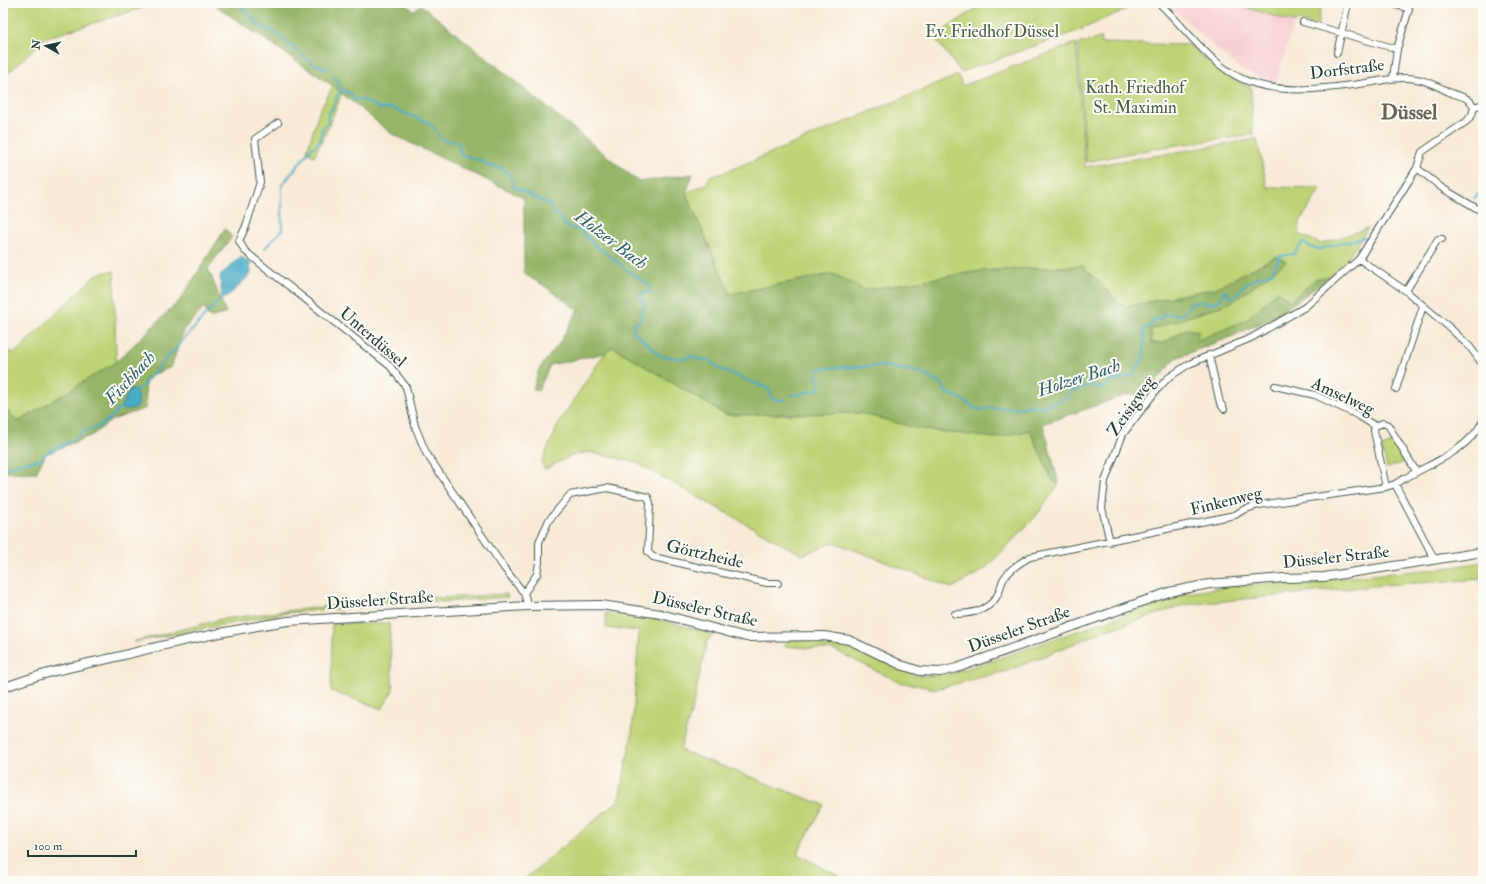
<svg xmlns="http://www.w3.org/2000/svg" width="1486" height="884" viewBox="0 0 1486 884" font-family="'IM FELL Double Pica',serif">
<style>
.built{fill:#f7cfd4}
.green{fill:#bdd376;stroke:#6e8855}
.forest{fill:#96b567;stroke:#5a794e}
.water{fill:#49acc8;stroke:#34747e}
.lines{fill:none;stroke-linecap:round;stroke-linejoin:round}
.stream{stroke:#49acc8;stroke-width:2}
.street-casing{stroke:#40574c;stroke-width:8}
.secondary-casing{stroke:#40574c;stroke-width:10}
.street{stroke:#fff;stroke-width:6}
.secondary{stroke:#fff;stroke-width:8}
.labels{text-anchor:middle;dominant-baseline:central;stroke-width:4;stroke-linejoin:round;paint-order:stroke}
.park-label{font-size:17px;fill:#466244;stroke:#fdfcf7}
.street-label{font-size:17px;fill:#1f3d34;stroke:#fdfcf7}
.water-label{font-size:18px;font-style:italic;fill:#2e6468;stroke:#fdfcf7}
.district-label{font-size:21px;font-weight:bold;fill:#6a6456;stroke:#fdfcf7}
</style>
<rect width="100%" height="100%" fill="#fdfcf7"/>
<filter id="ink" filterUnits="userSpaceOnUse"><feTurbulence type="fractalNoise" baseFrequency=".025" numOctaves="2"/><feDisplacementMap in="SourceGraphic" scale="8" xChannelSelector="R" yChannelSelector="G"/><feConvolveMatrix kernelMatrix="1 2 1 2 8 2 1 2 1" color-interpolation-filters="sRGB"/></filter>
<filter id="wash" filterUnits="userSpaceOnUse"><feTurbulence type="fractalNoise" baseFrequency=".012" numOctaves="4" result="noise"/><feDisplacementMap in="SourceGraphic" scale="16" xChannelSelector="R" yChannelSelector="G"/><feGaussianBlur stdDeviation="0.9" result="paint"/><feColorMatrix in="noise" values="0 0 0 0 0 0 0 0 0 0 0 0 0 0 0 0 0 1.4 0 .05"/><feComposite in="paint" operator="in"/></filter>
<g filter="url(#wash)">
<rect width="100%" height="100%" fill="#f8ead7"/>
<!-- built -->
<path class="built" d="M 1167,3 L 1231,3 L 1294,22 L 1276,82 L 1242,70 L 1222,54 Z"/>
<!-- green -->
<path class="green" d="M 3,3 L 158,3 L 45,38 L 3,78 Z
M 975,3 L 1140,3 L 1080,30 L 961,72 L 934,37 L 978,7 Z
M 1231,3 L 1322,3 L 1317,26 L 1301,21 L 1294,22 Z
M 1101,38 L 1101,43 L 1190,45 C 1209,63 1226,79 1251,87 L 1253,135 L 1162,147 L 1086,162 L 1078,44 Z
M 1076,43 L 1085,167 L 1257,139 L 1267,187 L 1321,188 L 1300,222 L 1299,234 L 1321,244 L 1368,228 L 1344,263 L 1329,277 L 1316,279 L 1290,301 L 1278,291 L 1246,320 L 1196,341 L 1186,329 L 1164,343 L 1152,343 L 1150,330 L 1232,302 L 1285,262 L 1277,256 L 1216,288 L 1124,307 L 1082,266 L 980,271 L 865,290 L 833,274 L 730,294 L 686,193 L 706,184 L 710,176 L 723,173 L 958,75 L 962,86 Z
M 333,86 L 342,93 L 327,130 L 314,156 L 307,151 L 319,112 Z
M 114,271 L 116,362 L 18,422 L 3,406 L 3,350 L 15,353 L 97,274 Z
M 613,347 L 726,415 L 860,413 L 920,429 L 996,438 L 1030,430 L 1052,480 L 1059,484 L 1036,516 L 985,569 L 952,588 L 834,542 L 802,555 L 635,462 L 589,452 L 570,456 L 545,469 L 541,463 L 561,419 L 605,353 Z
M 1395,442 L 1405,462 L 1387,468 L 1382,447 Z
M 1483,562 L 1483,579 L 1384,585 L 1185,605 L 1107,630 L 1010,670 L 936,689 L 899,682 L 834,650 L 783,646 L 789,640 L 812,640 L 836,642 L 915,675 L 933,676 L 953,673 L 1006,656 L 1183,594 L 1230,586 L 1299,582 L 1445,568 Z
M 507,594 L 508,597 L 442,602 L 414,599 L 392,601 L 373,606 L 285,613 L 133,642 L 222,619 L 285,611 L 371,602 L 392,596 L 414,595 L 442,598 Z
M 606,613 L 650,617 L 713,634 L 707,641 L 693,706 L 680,750 L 824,805 L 797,854 L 848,881 L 522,881 L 619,800 L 632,734 L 639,631 L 606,628 Z
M 389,623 L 393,690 L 382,709 L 331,691 L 332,624 Z"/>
<!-- forest -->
<path class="forest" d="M 212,3 L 404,3 L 414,11 L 421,5 L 639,182 L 693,174 L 686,193 L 730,294 L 833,274 L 865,290 L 980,271 L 1083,266 L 1124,307 L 1216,288 L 1277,256 L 1286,262 L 1232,302 L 1150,330 L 1152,343 L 1164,343 L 1186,329 L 1199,331 L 1196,341 L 1246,320 L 1278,291 L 1290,301 L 1316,279 L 1329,277 L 1278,315 L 1231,337 L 1176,358 L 1146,393 L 1126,395 L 1043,424 L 1059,484 L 1052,480 L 1030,430 L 996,438 L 920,429 L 860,413 L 726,415 L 613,347 L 605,353 L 550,365 L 538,391 L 533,389 L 539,369 L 558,345 L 578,310 L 543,285 L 524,274 L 524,198 L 392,134 L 333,86 Z
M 225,229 L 232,237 L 208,268 L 226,313 L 210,318 L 204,308 L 185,328 L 171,367 L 145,378 L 146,408 L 112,420 L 92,435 L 46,454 L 36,473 L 3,472 L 3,406 L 18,422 L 116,362 L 180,300 Z"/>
<!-- water -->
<path class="water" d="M 240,257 L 243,258 L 250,263 L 251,274 L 227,297 L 222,299 L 220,276 Z
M 130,389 L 135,390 L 138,398 L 139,405 L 136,408 L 124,410 L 120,408 Z"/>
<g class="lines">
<!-- stream -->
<path class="stream" d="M 239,3 L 258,25 L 277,34 L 310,62 L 328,69
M 334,75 L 342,90 L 350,93 L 355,100 L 362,99 L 381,109 L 391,108 L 430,123 L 443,140 L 458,142 L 461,155 L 483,161 L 488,166 C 503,165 511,174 514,187 L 548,204 C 552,213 560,215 565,226 L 581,231 L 591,242 L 638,278 L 649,285 L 651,293 L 643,292 L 640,296 L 644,304 L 640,321 L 634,323 L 633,331 L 661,356 L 687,359 L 689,356 L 695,357 L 696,360 L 707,359 L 720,369 L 769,389 L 771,397 L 775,400 L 785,400
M 1474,198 L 1483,190
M 265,248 L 282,230 L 282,185 L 311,149 L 320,141 L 322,129 L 328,122 L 328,114 C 336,106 334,96 342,90
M 134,391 L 141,387 L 222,297
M 791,396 L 819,389 L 820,381 L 816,376 L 818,371 L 823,368 L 884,366 L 918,372 L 941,384 L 946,392 L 960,398 L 978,410 L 991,408 L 1020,408 L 1030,405 L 1042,407 L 1066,398 L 1071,391 L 1092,385 L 1102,388 L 1112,381 L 1133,375 L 1144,357 L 1144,329 L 1151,326 L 1154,319 L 1160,320 L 1164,314 L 1182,315 L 1190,304 L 1203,301 L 1210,304 L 1220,300 L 1224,291 L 1228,293 L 1230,298 L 1235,297 C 1244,282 1256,277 1272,273 L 1280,256 L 1294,254 L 1303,242 L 1310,247 L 1319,249 L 1366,237
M 3,468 C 16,466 27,460 40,460 C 50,445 73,445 83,431 C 99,430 111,418 121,407"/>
</g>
</g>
<g filter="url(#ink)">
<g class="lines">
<defs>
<path id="street" d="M 1390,3 L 1409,9 L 1397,49 L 1393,78
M 1303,22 L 1397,49
M 1337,53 L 1348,3
M 1474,107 L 1483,104
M 278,123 L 255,139 L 260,182 L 246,226 L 239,241 L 245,251 L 267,269 L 390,366 L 406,387 L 415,426 L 426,453 L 504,568 L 524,593
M 1417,168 L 1442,188 L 1483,212
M 1359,259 L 1406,291 L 1450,328 L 1470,347 L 1483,365
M 1406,291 L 1438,239 L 1442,239
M 1209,355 L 1220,403 L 1224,409
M 1275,386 L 1315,395 L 1359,416 L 1375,426
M 1396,389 L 1423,306
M 1395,484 L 1435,560
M 1386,487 L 1374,431 L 1375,426 L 1383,423 L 1388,425 L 1416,471
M 1110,542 L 1102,508 L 1105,481 L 1123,434 L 1155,392 L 1168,378 L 1189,364 L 1251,338 L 1305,307 L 1359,259 L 1417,168 L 1422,152 L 1467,121 L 1472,115 L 1474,107 C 1468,95 1459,97 1449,92 C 1435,85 1422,78 1406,78 C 1393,77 1381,81 1367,83 C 1330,88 1286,95 1250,82 C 1212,69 1188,30 1159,3
M 528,606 L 524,593 L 537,574 L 539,563 L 539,542 L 549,520 L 570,495 L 607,488 L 648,497 L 650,503 L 648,552 L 653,557 L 767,583 L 778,583
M 955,614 C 971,614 990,611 998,594 C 1001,589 1001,581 1005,577 C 1011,568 1021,562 1030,557 L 1235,515 L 1243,510 L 1259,505 L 1386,487 L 1395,484 C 1425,465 1466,454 1483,421"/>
<path id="secondary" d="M 3,688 C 38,674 75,666 112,658 C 170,643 229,630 288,621 L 528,606 L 601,605 L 661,614 L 746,637 L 824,636 L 849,640 L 901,665 L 920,671 L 940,672 L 957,668 L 1169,592 L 1209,584 L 1284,578 L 1324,577 L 1483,552"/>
</defs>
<!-- street casing -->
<use href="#street" class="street-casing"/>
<!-- secondary casing -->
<use href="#secondary" class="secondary-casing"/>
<!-- street -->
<use href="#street" class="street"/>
<!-- secondary -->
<use href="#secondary" class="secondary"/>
</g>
</g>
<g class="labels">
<!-- park labels -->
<g class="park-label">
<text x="992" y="31">Ev. Friedhof Düssel</text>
<text x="1135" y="87">Kath. Friedhof<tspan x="1135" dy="20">St. Maximin</tspan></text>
</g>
<!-- street labels -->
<g class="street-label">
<text transform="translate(1347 69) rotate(-7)">Dorfstraße</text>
<text transform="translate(373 337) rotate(41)">Unterdüssel</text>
<text transform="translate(1343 396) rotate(25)">Amselweg</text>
<text transform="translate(1131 406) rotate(-55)">Zeisigweg</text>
<text transform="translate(1226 501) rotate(-14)">Finkenweg</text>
<text transform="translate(705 554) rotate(13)">Görtzheide</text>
<text transform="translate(1336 557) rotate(-6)">Düsseler Straße</text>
<text transform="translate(380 600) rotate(-4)">Düsseler Straße</text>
<text transform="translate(705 609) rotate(13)">Düsseler Straße</text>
<text transform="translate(1019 629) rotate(-20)">Düsseler Straße</text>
</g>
<!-- water labels -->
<g class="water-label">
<text transform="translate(611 240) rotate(37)">Holzer Bach</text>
<text transform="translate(130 378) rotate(-47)">Fischbach</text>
<text transform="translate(1079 378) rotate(-18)">Holzer Bach</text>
</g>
<!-- district labels -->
<g class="district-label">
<text x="1409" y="112">Düssel</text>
</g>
</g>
<!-- margin -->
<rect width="1486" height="884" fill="none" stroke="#fdfcf7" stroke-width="16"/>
<!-- north arrow -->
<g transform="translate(46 46) rotate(278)" stroke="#fdfcf7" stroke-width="3" paint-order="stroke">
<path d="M0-3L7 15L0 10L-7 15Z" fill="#1f3d34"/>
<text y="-6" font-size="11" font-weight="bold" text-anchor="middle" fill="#1f3d34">N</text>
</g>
<!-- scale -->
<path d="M28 850v6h108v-6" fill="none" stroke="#1f3d34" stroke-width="2"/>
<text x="34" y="850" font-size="12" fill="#1f3d34" stroke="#fdfcf7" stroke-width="3" paint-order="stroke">100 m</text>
</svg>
